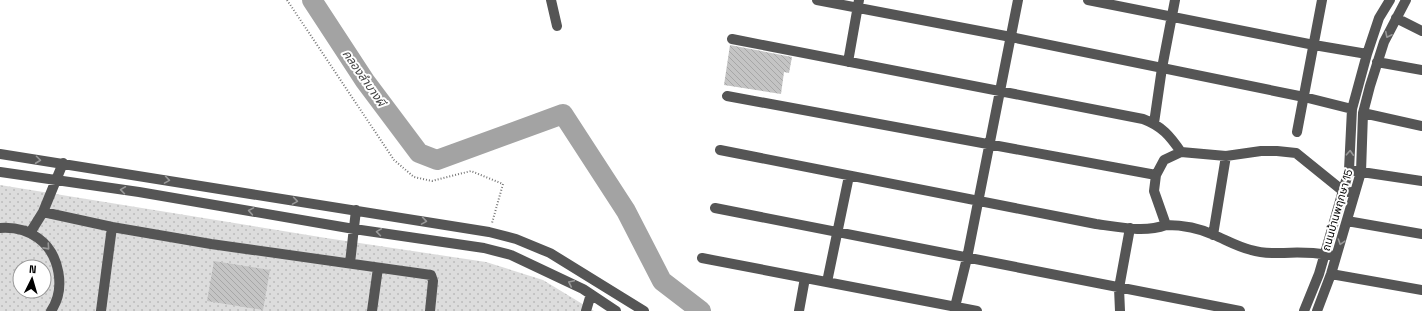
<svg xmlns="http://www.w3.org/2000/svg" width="1422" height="311" viewBox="0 0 1422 311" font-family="'Space Grotesk','Noto Sans Thai',sans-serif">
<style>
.grass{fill:url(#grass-dots);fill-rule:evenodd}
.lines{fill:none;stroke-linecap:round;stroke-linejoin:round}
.river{stroke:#a3a3a3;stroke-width:20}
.building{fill:url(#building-back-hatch)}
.path{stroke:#777;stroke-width:2;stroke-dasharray:1 2;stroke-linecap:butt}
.minor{stroke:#555;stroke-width:10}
.oneway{stroke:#999}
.labels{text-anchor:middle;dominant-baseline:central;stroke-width:4;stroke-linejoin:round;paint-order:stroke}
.street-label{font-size:11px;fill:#000;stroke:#fff}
.water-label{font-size:12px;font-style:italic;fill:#444;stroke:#fff}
</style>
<defs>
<pattern id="grass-dots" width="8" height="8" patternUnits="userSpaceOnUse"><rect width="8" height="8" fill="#dcdcdc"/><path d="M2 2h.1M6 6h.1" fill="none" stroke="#bbb" stroke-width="1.8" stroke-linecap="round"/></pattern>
<pattern id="building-back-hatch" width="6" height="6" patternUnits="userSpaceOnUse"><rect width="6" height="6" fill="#c4c4c4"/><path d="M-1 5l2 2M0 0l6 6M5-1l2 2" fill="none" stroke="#a7a7a7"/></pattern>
</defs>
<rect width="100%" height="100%" fill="#fff"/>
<!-- grass -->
<path class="grass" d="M 0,185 L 326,238 L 486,262 L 543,280 L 594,311 L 0,311 ZM 20,267 L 44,267 L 44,291 L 20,291 Z"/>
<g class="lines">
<!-- river -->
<path class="river" d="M 312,0 L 365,81 L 419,153 L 437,160 L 563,114 L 626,211 L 662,281 L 701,311"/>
</g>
<!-- building -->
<path class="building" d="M 730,45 L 792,57 L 789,73 L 784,72 L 781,94 L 724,85 Z
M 214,261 L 270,270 L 263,310 L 207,301 Z"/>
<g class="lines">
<!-- path -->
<path class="path" d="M 287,0 L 394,160 L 414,177 L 432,181 L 471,171 L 503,184 L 492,223"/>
<!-- minor -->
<path class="minor" d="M 551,0 L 557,26
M 817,0 L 1011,37 L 1304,97 L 1352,109
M 1088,0 L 1314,45 L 1367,54
M 1396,18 L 1422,31
M 732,39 L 1143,119 C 1162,126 1170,136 1181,152 L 1226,156 L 1261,151 L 1277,151 L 1296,153 L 1343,191 L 1355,193
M 848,62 L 859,0
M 1377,62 L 1422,70
M 727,96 L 1156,175
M 1363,113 L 1422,126
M 1154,123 L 1162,68 L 1175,0
M 1297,132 L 1322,0
M 720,150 L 1096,224 C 1119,227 1144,233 1166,225
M 1181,152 L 1164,160 L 1156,175 L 1154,191 L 1166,225 C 1182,225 1199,228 1214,235 C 1226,240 1238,247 1251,250 C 1264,254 1271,253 1284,253 C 1299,252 1316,253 1330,255
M 0,154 L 489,232 L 516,239 L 550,253 L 644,311
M 1355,171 L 1422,181
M 0,172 L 139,192 L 354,229 L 484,248 L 511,255 L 583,289 L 616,311
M 715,208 L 1240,311
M 43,212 L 112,227
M 1347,221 L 1422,234
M 0,228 C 14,227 27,230 38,238 C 60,254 66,289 51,311
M 30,233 L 43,212 L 63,163
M 1213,235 L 1226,156
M 702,258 L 977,311
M 350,263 L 356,210
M 1331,274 L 1422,290
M 827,282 L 849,176
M 101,311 L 112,227 L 211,244 L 431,275 L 433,281 L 430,311
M 372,311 L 378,268
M 586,311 L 591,294
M 799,311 L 805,278
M 954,311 L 967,258 L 1018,0
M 1120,311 L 1119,288 L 1130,228
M 1304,311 L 1319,274 L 1349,170 L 1352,109 L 1367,54 L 1379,18 L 1390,0
M 1317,311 L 1331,274 L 1361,172 L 1363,113 L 1370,86 L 1384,42 L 1406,0"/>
</g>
<!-- one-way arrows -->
<defs><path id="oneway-chevron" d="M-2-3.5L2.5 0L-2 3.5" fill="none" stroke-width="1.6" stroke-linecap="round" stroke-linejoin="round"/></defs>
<g class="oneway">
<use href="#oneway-chevron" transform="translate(1388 35) rotate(116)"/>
<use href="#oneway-chevron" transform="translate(1350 153) rotate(-87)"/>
<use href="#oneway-chevron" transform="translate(38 160) rotate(7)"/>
<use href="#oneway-chevron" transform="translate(167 180) rotate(9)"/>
<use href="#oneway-chevron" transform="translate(123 190) rotate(-172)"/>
<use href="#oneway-chevron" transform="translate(295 201) rotate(9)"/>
<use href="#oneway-chevron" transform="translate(251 211) rotate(-170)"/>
<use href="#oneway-chevron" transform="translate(424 221) rotate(9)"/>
<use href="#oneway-chevron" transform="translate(379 232) rotate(-172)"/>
<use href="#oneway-chevron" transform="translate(1341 242) rotate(108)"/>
<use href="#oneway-chevron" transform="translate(47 247) rotate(48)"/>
<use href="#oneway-chevron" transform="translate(571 283) rotate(-155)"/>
</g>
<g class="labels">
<!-- street labels -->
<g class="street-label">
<text transform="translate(1337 210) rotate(-74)">ถนนบ้านพฤกษา 15</text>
</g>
<!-- water labels -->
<g class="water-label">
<text transform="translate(364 78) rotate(55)">คลองลำบางผี</text>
</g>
</g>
<!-- north arrow -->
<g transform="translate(32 279) rotate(5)"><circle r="19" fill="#ffffff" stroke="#999999"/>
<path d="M0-3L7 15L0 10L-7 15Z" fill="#000000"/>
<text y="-6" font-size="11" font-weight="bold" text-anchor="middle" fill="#000000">N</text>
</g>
</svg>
